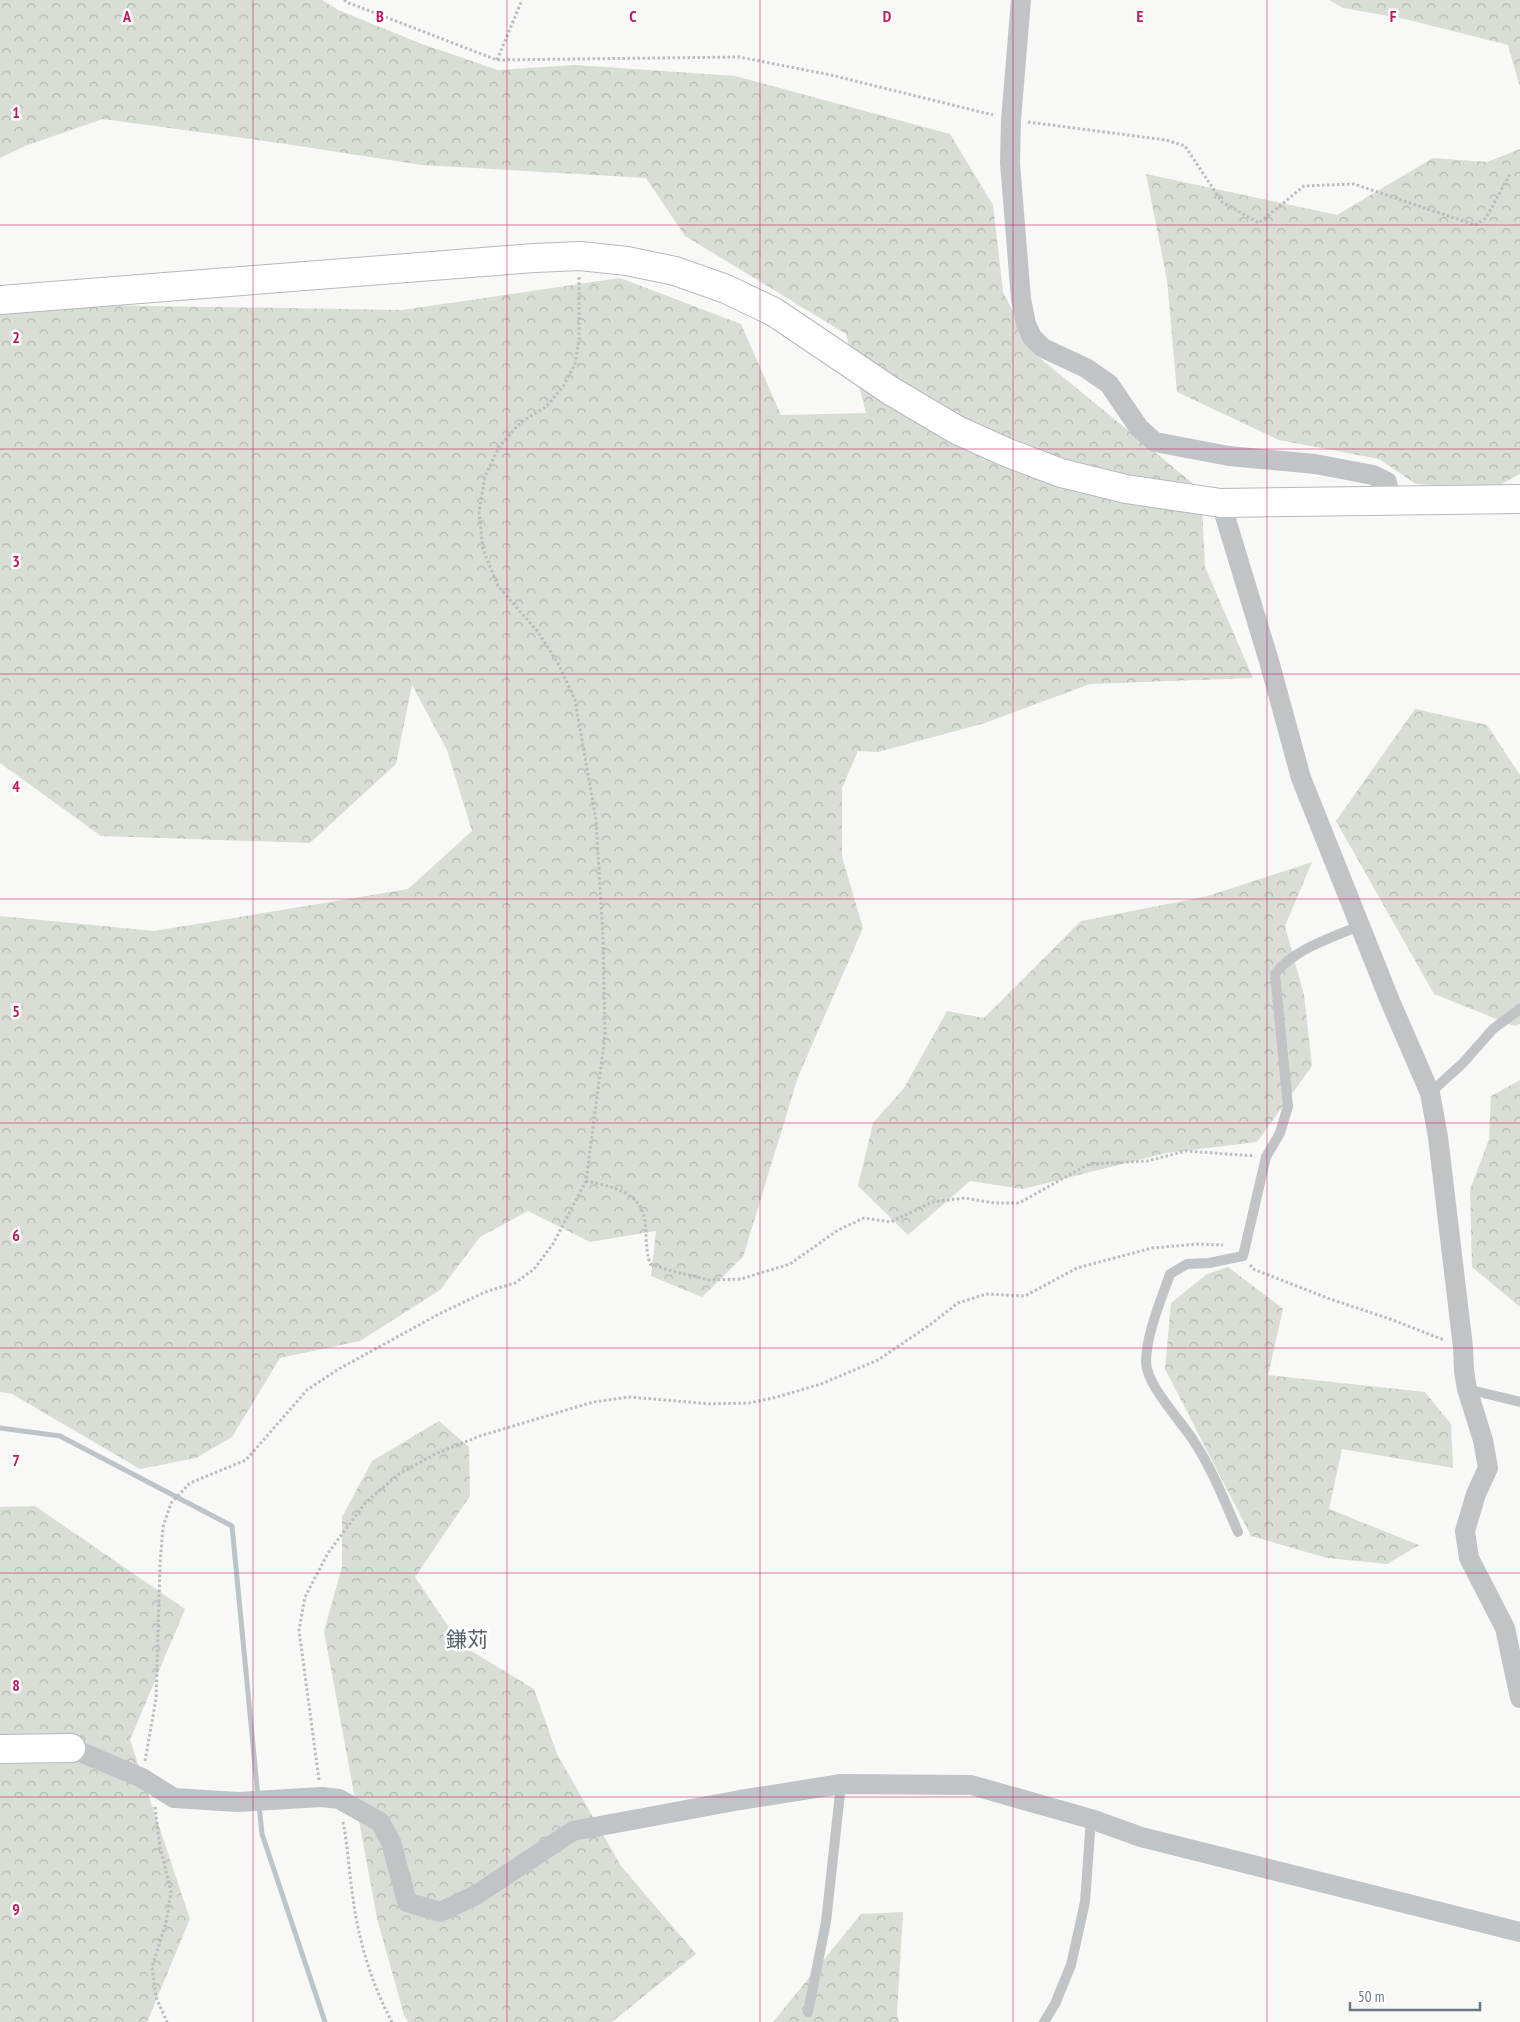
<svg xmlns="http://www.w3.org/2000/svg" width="1520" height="2022" viewBox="0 0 1520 2022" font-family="'PT Sans Narrow','Noto Sans JP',sans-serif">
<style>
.forest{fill:url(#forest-crowns)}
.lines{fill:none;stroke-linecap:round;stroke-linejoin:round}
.stream{stroke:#bbc4c9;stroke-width:5}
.secondary-casing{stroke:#b5b9bd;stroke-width:30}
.path{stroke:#babdbf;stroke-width:3;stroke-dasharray:2.5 2.5;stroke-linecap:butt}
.lane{stroke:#c0c4c7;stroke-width:10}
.street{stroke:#c0c4c7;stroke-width:20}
.secondary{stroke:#fff;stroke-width:28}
.grid{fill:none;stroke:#c2185b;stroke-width:1;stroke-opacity:0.55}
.labels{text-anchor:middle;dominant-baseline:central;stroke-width:5;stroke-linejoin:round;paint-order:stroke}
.quarter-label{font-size:21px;fill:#57616a;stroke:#fff}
.grid-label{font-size:16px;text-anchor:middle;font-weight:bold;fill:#c2185b;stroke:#fff;stroke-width:5;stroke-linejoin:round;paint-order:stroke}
</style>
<defs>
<pattern id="forest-crowns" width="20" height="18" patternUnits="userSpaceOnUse" patternTransform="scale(1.25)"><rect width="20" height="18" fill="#d8ddd5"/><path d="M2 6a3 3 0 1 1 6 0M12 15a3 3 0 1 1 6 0" fill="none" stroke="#b3b8b2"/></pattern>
</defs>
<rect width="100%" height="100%" fill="#f8f8f6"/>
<!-- forest -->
<path class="forest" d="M 0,0 L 322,0 L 338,10 L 422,44 L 498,70 L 576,65 L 735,76 L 950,134 L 993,205 L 1003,292 L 1036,355 L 1201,490 L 1205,567 L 1253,678 L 1090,684 L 985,723 L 878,752 L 858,751 L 842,788 L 842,857 L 863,928 L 798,1077 L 743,1257 L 702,1297 L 651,1276 L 656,1231 L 590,1242 L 528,1211 L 480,1237 L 440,1290 L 360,1341 L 280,1358 L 232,1437 L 196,1458 L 140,1469 L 12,1394 L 0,1392 L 0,916 L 154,931 L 408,889 L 472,831 L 447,750 L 412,685 L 396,764 L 310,843 L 101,836 L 0,763 L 0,309 L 29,304 L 402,310 L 620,278 L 741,324 L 781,415 L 866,413 L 846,334 L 685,236 L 646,178 L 422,165 L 279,143 L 103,119 L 25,146 L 0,158 Z
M 1329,0 L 1520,0 L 1520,87 L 1508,45 L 1405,19 L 1343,8 Z
M 1520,149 L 1520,474 L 1492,489 L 1416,484 L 1379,459 L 1279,440 L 1177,392 L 1167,280 L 1146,174 L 1337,215 L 1433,158 L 1487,162 Z
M 1415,709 L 1487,725 L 1520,775 L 1520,1024 L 1514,1026 L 1434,994 L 1336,821 Z
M 1312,862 L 1285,926 L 1304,995 L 1312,1066 L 1257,1142 L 1166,1153 L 1023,1189 L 970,1181 L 908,1235 L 858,1186 L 873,1123 L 904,1088 L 947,1011 L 984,1018 L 1081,921 L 1208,896 Z
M 1520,1080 L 1520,1307 L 1472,1267 L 1470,1190 L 1489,1139 L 1491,1096 Z
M 1228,1267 L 1283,1309 L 1268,1375 L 1425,1392 L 1451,1424 L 1453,1468 L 1342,1449 L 1329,1509 L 1419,1545 L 1387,1564 L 1327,1558 L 1251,1536 L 1165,1369 L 1171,1303 L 1207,1274 Z
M 439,1421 L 469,1447 L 470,1496 L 415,1577 L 460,1644 L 534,1689 L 557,1754 L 621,1866 L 696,1954 L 612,2022 L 408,2022 L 404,2015 L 377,1918 L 324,1631 L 342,1567 L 342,1517 L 372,1461 Z
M 35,1506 L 185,1609 L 130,1740 L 190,1919 L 147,2022 L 0,2022 L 0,1507 Z
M 903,1912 L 897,2014 L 899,2022 L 773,2022 L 861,1914 Z"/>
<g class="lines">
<!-- stream -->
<path class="stream" d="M 0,1428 L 60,1436 L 232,1526 L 258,1797
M 259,1805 L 262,1834 L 325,2022"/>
<defs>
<path id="secondary" d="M 0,300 L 534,258 L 580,256 L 627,261 L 675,271 L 726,289 L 774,312 L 891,391 L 957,430 L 1008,453 L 1061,473 L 1126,489 L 1221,503 L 1520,499
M 0,1749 L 71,1748"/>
</defs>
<!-- secondary casing -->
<use href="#secondary" class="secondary-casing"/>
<!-- path -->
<path class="path" d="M 344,0 L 349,3 L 497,60 L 739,57 L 831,75 L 993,115
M 497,60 L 522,0
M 1028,122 L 1166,140 L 1185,146 L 1222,202 L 1259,223 L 1304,186 L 1354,184 L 1475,225 L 1486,218 L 1510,174
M 586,1181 C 609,1186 641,1191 645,1221 C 647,1237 645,1246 650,1264 L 668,1270 L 709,1280 L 741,1279 L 790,1264 L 838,1230 L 864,1218 L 891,1222 L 932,1202 L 965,1198 L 994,1203 L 1019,1203 L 1089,1164 L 1147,1161 L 1186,1151 L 1255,1156
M 1250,1265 L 1253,1269 L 1330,1299 L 1390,1319 L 1444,1340
M 145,1761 L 156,1699 L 160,1565 L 163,1527 L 171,1503 L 190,1483 L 246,1460 L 307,1390 L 337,1370 L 439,1314 L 485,1292 L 515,1283 L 534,1269 L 553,1244 L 586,1181 L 605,1036 L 603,937 L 596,820 L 575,700 L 559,665 L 538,632 L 498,586 L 483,549 L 479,512 L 485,476 L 499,447 L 520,423 L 547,406 L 564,385 L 575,364 L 579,339 L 579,277
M 319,1780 L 299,1630 L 305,1597 L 328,1553 L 366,1502 L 399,1474 L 435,1454 L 480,1436 L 593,1402 L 630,1397 L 711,1404 L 749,1403 L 777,1397 L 821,1384 L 878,1360 L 931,1324 L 958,1303 L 986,1294 L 1025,1296 L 1077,1268 L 1152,1248 L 1198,1244 L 1223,1245
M 155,1807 L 160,1847 L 171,1892 L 166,1923 L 152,1967 L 156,1997 L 167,2022
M 343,1822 C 348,1847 349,1873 353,1898 C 358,1939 372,1985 392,2022"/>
<!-- lane -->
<path class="lane" d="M 1430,1093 L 1463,1063 L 1493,1029 L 1520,1009
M 1467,1389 L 1520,1402
M 1238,1532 C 1225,1502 1213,1471 1195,1443 C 1183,1423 1146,1385 1146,1362 C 1146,1335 1161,1300 1170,1274 L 1187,1264 L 1209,1263 L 1243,1256 L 1266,1157 L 1280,1133 L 1288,1106 L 1275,974 C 1295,948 1332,938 1361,925
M 808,2012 L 826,1922 L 841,1784
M 1044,2022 L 1055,2004 L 1071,1965 L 1085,1902 L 1091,1819"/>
<!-- street -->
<path class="street" d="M 1021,0 L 1011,120 L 1010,163 L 1021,299 L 1026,324 L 1032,337 L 1043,348 L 1086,368 L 1109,384 L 1139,428 L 1155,442 L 1229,456 L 1315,464 L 1373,475 L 1387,482 L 1390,500
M 1221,503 L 1269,661 L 1301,778 L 1390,1001 L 1430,1093 L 1438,1137 L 1463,1347 L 1464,1371 L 1467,1389 L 1483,1440 L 1488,1468 L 1476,1494 L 1465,1531 L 1469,1558 L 1505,1628 L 1520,1698
M 71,1748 L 142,1778 L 174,1798 L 238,1802 L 322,1797 L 339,1799 L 380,1822 L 391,1842 L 407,1902 L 440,1912 L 476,1895 L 573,1831 L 740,1800 L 841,1784 L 971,1785 L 1091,1819 L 1141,1837 L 1520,1932"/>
<!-- secondary -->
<use href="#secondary" class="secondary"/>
</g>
<!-- grid -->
<path class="grid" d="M 253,0 L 253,2022M 507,0 L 507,2022M 760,0 L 760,2022M 1013,0 L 1013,2022M 1267,0 L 1267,2022M 0,225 L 1520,225M 0,449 L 1520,449M 0,674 L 1520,674M 0,899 L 1520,899M 0,1123 L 1520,1123M 0,1348 L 1520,1348M 0,1573 L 1520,1573M 0,1797 L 1520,1797"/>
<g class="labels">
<!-- quarter labels -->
<g class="quarter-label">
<text x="467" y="1639">鎌苅</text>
</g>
</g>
<g class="grid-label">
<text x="127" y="22">A</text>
<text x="380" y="22">B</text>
<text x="633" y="22">C</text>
<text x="887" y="22">D</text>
<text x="1140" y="22">E</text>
<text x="1393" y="22">F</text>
<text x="16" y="118">1</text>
<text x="16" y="343">2</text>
<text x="16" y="567">3</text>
<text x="16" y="792">4</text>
<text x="16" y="1017">5</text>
<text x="16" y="1241">6</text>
<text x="16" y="1466">7</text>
<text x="16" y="1691">8</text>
<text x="16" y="1915">9</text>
</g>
<!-- scale -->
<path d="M1350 2002v8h130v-8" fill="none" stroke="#6a7884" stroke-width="2.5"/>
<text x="1358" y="2002" font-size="15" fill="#6a7884" stroke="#ffffff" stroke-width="4" paint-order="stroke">50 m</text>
</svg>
